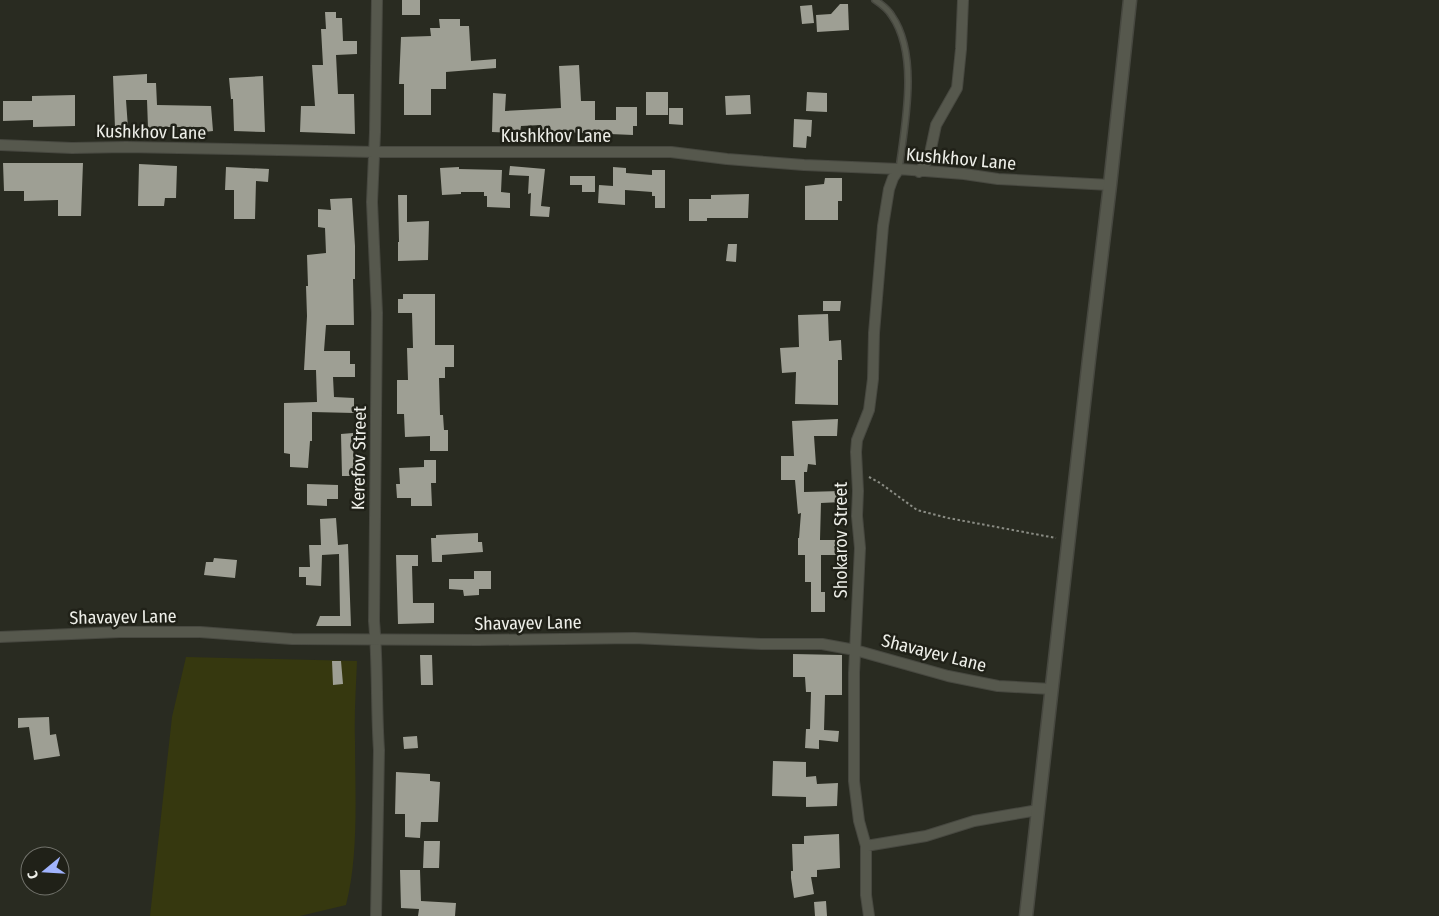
<svg xmlns="http://www.w3.org/2000/svg" width="1439" height="916" viewBox="0 0 1439 916" font-family="'Fira Sans Condensed',sans-serif">
<style>
.green{fill:#36380f}
.building{fill:#9e9f94}
.lines{fill:none;stroke-linecap:round;stroke-linejoin:round}
.service-casing{stroke:#474840;stroke-width:8}
.minor-casing{stroke:#474840;stroke-width:12}
.tertiary-casing{stroke:#474840;stroke-width:15}
.path{stroke:#8a8c84;stroke-width:2;stroke-dasharray:2.5 2.5;stroke-linecap:butt}
.service{stroke:#56584d;stroke-width:5}
.minor{stroke:#56584d;stroke-width:10}
.tertiary{stroke:#56584d;stroke-width:12}
.labels{text-anchor:middle;dominant-baseline:central;stroke-width:5;stroke-linejoin:round;paint-order:stroke}
.street-label{font-size:18px;fill:#eeefe9;stroke:#202118}
</style>
<rect width="100%" height="100%" fill="#292b21"/>
<!-- green -->
<path class="green" d="M 186,657 L 357,661 C 356,688 354,714 355,741 C 355,793 359,855 346,905 L 300,916 L 150,916 L 172,717 Z"/>
<!-- building -->
<path class="building" d="M 402,0 L 420,0 L 420,15 L 402,15 Z
M 840,4 L 848,4 L 849,30 L 817,32 L 816,15 L 831,14 Z
M 812,5 L 814,23 L 802,24 L 800,6 Z
M 325,12 L 336,12 L 336,18 L 342,18 L 343,41 L 357,41 L 357,54 L 336,55 L 338,94 L 354,94 L 355,134 L 300,132 L 301,106 L 315,106 L 312,65 L 323,65 L 321,29 L 326,29 Z
M 439,19 L 460,19 L 460,26 L 469,26 L 471,61 L 496,59 L 496,68 L 446,72 L 446,89 L 431,89 L 431,115 L 404,115 L 404,84 L 399,84 L 401,37 L 431,36 L 430,28 L 440,28 Z
M 579,65 L 581,101 L 595,101 L 595,120 L 616,120 L 616,107 L 637,107 L 637,126 L 633,126 L 633,135 L 541,131 L 541,125 L 521,126 L 520,133 L 492,132 L 493,93 L 506,94 L 505,111 L 561,108 L 559,66 Z
M 147,74 L 147,83 L 156,83 L 157,105 L 211,106 L 213,131 L 204,132 L 204,127 L 158,127 L 158,128 L 148,128 L 147,100 L 126,100 L 128,128 L 115,128 L 113,76 Z
M 263,76 L 265,132 L 234,131 L 233,99 L 231,99 L 229,78 Z
M 646,92 L 668,92 L 668,115 L 646,115 Z
M 807,92 L 827,93 L 827,112 L 806,111 Z
M 75,95 L 75,126 L 33,127 L 33,120 L 3,121 L 3,101 L 32,101 L 32,96 Z
M 750,95 L 751,114 L 726,115 L 725,96 Z
M 669,108 L 683,108 L 683,125 L 669,124 Z
M 794,119 L 812,120 L 811,137 L 807,136 L 806,148 L 793,147 Z
M 3,163 L 83,163 L 81,216 L 58,216 L 58,200 L 24,201 L 24,191 L 4,191 Z
M 139,164 L 177,166 L 176,198 L 165,198 L 164,206 L 138,206 Z
M 510,166 L 545,169 L 541,206 L 550,207 L 549,217 L 530,216 L 531,193 L 528,194 L 529,176 L 509,175 Z
M 226,167 L 269,169 L 268,182 L 256,181 L 255,219 L 234,219 L 234,190 L 225,190 Z
M 459,167 L 459,169 L 502,170 L 501,192 L 510,193 L 510,208 L 487,207 L 487,196 L 484,196 L 484,192 L 461,192 L 461,194 L 442,195 L 440,168 Z
M 613,167 L 626,168 L 626,173 L 652,175 L 652,170 L 665,170 L 665,208 L 655,208 L 655,196 L 652,196 L 652,192 L 625,190 L 625,205 L 598,203 L 599,185 L 613,186 Z
M 570,176 L 595,176 L 595,192 L 582,192 L 582,185 L 570,185 Z
M 825,178 L 842,178 L 842,201 L 838,201 L 838,220 L 805,220 L 805,186 L 824,184 Z
M 749,194 L 748,218 L 707,218 L 707,221 L 689,221 L 689,199 L 711,199 L 711,195 Z
M 398,195 L 407,195 L 407,222 L 429,221 L 428,260 L 398,261 L 398,242 L 399,242 Z
M 352,198 L 355,246 L 355,279 L 353,279 L 354,325 L 326,325 L 324,351 L 350,351 L 350,364 L 355,364 L 355,377 L 333,377 L 334,397 L 354,398 L 354,413 L 312,412 L 312,441 L 310,441 L 308,468 L 290,467 L 290,454 L 284,453 L 284,403 L 317,402 L 316,370 L 304,370 L 307,316 L 306,286 L 308,286 L 307,255 L 326,253 L 325,228 L 318,227 L 318,209 L 331,210 L 330,199 Z
M 728,244 L 737,244 L 736,262 L 726,261 Z
M 403,294 L 435,294 L 435,345 L 454,345 L 454,367 L 445,367 L 445,378 L 439,378 L 440,415 L 443,415 L 444,430 L 448,430 L 448,451 L 430,451 L 430,436 L 405,437 L 404,414 L 397,414 L 397,380 L 408,380 L 407,348 L 413,348 L 412,313 L 398,313 L 398,299 L 403,299 Z
M 823,301 L 841,301 L 840,311 L 823,311 Z
M 828,314 L 829,341 L 841,340 L 842,360 L 838,360 L 838,405 L 795,404 L 796,372 L 782,373 L 780,348 L 799,347 L 798,315 Z
M 838,419 L 837,436 L 814,436 L 816,465 L 808,464 L 807,472 L 804,472 L 804,492 L 841,491 L 842,502 L 821,503 L 820,540 L 843,540 L 843,555 L 821,555 L 821,592 L 825,592 L 825,612 L 811,612 L 811,582 L 805,582 L 805,555 L 798,555 L 798,538 L 799,538 L 801,513 L 798,514 L 795,480 L 781,480 L 781,456 L 794,456 L 792,421 Z
M 353,433 L 354,476 L 342,476 L 341,434 Z
M 424,460 L 436,460 L 436,483 L 431,483 L 432,506 L 411,506 L 411,498 L 397,498 L 396,484 L 400,484 L 399,468 L 424,467 Z
M 307,484 L 338,485 L 338,499 L 327,499 L 327,506 L 307,505 Z
M 336,518 L 338,545 L 348,544 L 351,626 L 316,626 L 320,616 L 340,616 L 339,554 L 322,555 L 321,586 L 306,585 L 306,577 L 299,577 L 299,567 L 310,567 L 309,545 L 321,545 L 320,519 Z
M 478,533 L 478,542 L 482,542 L 483,552 L 442,555 L 442,562 L 432,562 L 431,538 L 436,538 L 436,535 Z
M 396,555 L 418,555 L 418,566 L 412,566 L 413,603 L 434,603 L 434,623 L 398,624 Z
M 214,558 L 237,560 L 235,578 L 204,575 L 206,562 L 213,562 Z
M 474,571 L 491,571 L 491,589 L 479,589 L 479,595 L 464,596 L 463,590 L 449,589 L 449,579 L 474,579 Z
M 793,654 L 842,655 L 842,695 L 825,695 L 824,730 L 839,731 L 838,742 L 819,740 L 819,749 L 805,748 L 806,729 L 810,729 L 811,692 L 806,692 L 805,677 L 793,677 Z
M 420,655 L 432,655 L 433,685 L 421,685 Z
M 332,661 L 341,661 L 343,684 L 333,685 Z
M 49,717 L 50,735 L 56,734 L 60,756 L 34,760 L 29,727 L 18,728 L 18,718 Z
M 417,736 L 418,748 L 404,749 L 403,737 Z
M 773,761 L 806,762 L 806,777 L 816,776 L 817,784 L 838,783 L 837,806 L 806,807 L 806,797 L 772,796 Z
M 396,772 L 430,774 L 430,781 L 440,782 L 438,822 L 421,822 L 420,838 L 405,837 L 405,814 L 395,814 Z
M 839,834 L 840,868 L 817,870 L 817,877 L 811,877 L 814,894 L 794,898 L 791,878 L 791,871 L 793,871 L 792,844 L 804,844 L 804,836 Z
M 424,841 L 440,841 L 439,868 L 423,868 Z
M 400,870 L 420,870 L 421,901 L 456,903 L 455,916 L 418,916 L 419,909 L 401,908 Z
M 826,901 L 827,916 L 815,916 L 814,902 Z"/>
<g class="lines">
<defs>
<path id="service" d="M 875,0 C 881,4 888,9 892,16 C 919,55 905,124 899,169"/>
<path id="minor" d="M 0,145 L 72,148 L 126,147 L 374,152 L 671,152 L 727,159 L 804,165 L 899,169 L 964,174 L 998,179 L 1110,185
M 919,172 L 929,158 L 936,125 L 957,88 L 961,49 L 963,0
M 0,637 L 120,632 L 200,632 L 292,639 L 479,640 L 634,638 L 761,644 L 822,644 L 855,650 L 948,676 L 998,686 L 1051,689
M 866,846 L 926,836 L 974,821 L 1038,810
M 376,916 L 379,750 C 376,707 378,664 374,621 L 377,313 L 372,202 L 375,132 L 377,0
M 869,916 L 866,895 L 866,846 L 859,821 L 854,781 L 854,673 L 860,548 L 857,516 L 858,491 L 856,452 L 857,440 L 869,410 L 873,379 L 874,333 L 883,226 L 889,189 L 893,178 L 899,169"/>
<path id="tertiary" d="M 1026,916 L 1089,359 L 1110,185 L 1130,0"/>
</defs>
<!-- service casing -->
<use href="#service" class="service-casing"/>
<!-- minor casing -->
<use href="#minor" class="minor-casing"/>
<!-- tertiary casing -->
<use href="#tertiary" class="tertiary-casing"/>
<!-- path -->
<path class="path" d="M 869,477 L 880,483 L 917,510 L 948,518 L 1056,538"/>
<!-- service -->
<use href="#service" class="service"/>
<!-- minor -->
<use href="#minor" class="minor"/>
<!-- tertiary -->
<use href="#tertiary" class="tertiary"/>
</g>
<g class="labels">
<!-- street labels -->
<g class="street-label">
<text transform="translate(151 132) rotate(1)">Kushkhov Lane</text>
<text x="556" y="136">Kushkhov Lane</text>
<text transform="translate(961 159) rotate(5)">Kushkhov Lane</text>
<text transform="translate(359 458) rotate(-89)">Kerefov Street</text>
<text transform="translate(841 540) rotate(-90)">Shokarov Street</text>
<text transform="translate(123 617) rotate(-1)">Shavayev Lane</text>
<text transform="translate(528 623) rotate(-1)">Shavayev Lane</text>
<text transform="translate(934 653) rotate(14)">Shavayev Lane</text>
</g>
</g>
<!-- north arrow -->
<g transform="translate(45 871) rotate(252)"><circle r="24" fill="#202118" stroke="#72736c"/>
<path d="M0-4L9 19L0 12L-9 19Z" fill="#a0b3fd"/>
<text y="-8" font-size="14" font-weight="bold" text-anchor="middle" fill="#eeefe9">С</text>
</g>
</svg>
